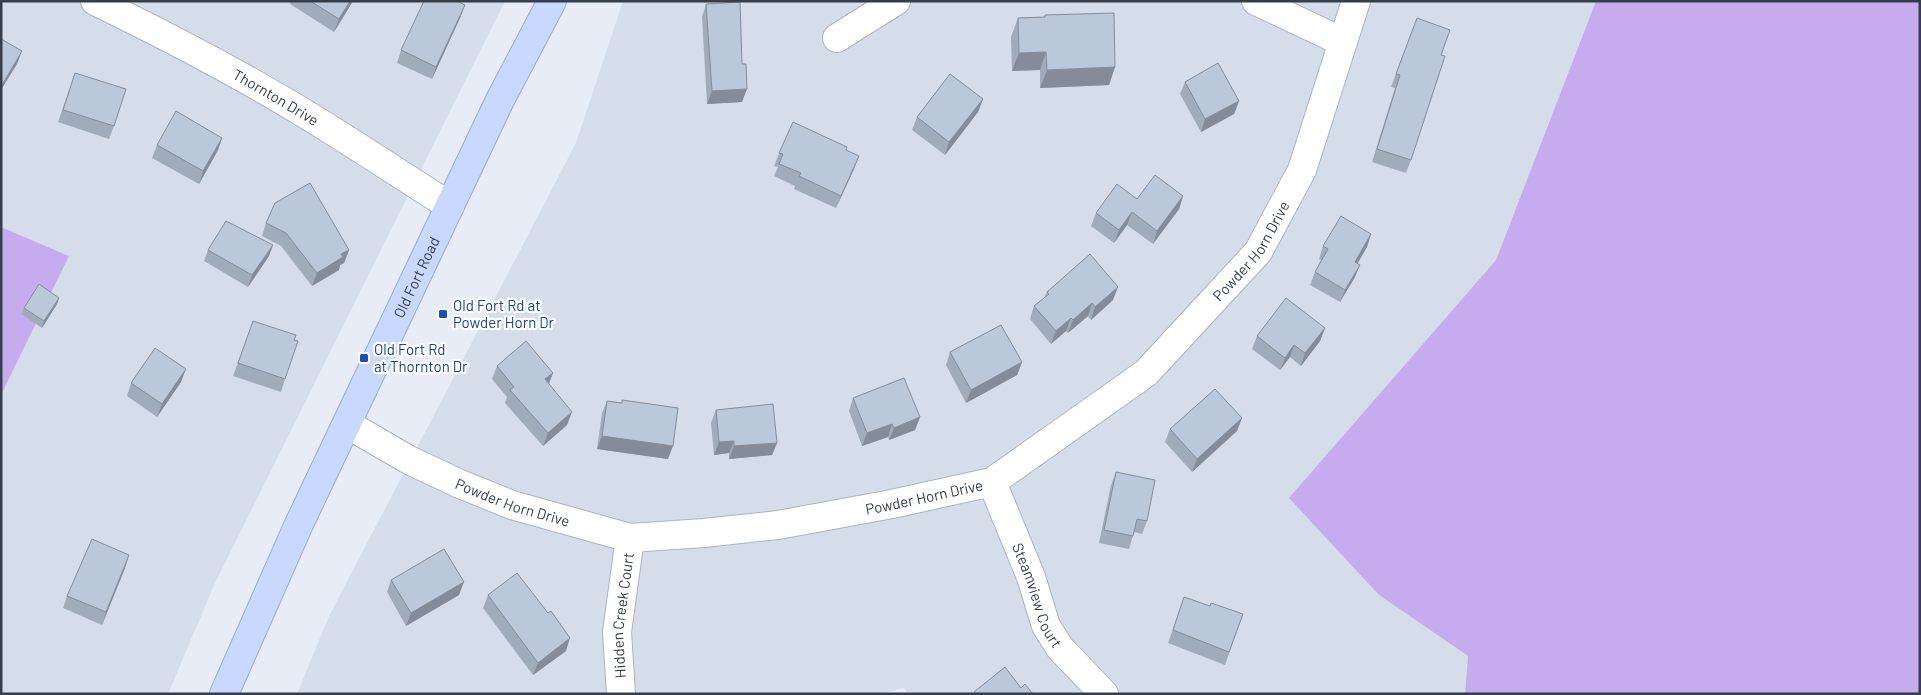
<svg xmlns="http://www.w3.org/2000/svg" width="1921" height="695" viewBox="0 0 1921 695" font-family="Barlow,sans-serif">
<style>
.residential{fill:#d5ddea}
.green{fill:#c6acee}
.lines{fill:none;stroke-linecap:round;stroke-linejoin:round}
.street-casing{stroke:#a9b3c2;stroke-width:30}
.secondary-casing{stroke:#94abde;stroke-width:30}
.street{stroke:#fff;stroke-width:28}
.secondary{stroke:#c8d8ff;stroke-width:28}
.wall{fill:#a1acbb}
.shaded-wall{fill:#838c98}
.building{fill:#bbc8d9;stroke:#838c98}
.transit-dot{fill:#1a4fb4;stroke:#fff;stroke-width:2}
.labels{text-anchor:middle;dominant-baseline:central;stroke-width:4.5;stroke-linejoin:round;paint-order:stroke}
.street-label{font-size:15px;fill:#353e4a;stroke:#fff}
.transit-label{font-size:15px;fill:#164399;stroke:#fff;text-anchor:start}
</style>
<rect width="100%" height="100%" fill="#e7ecf6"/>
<!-- residential -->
<path class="residential" d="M 1,1 L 505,1 L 215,583 L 168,694 L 1,694 L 1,395 L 69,256 L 1,227 Z
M 623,1 L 1596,1 L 1496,260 L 1290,498 L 1379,595 L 1468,656 L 1465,694 L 909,694 L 904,688 L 880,694 L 297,694 L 329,616 L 576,143 Z"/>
<!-- green -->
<path class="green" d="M 1596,1 L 1920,1 L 1920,694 L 1465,694 L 1468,656 L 1379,595 L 1289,498 L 1496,260 Z
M 1,227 L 69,256 L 1,395 Z"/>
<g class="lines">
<defs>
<g id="street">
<path id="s1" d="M 95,1 C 169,37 242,75 312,118 C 359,147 404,177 450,206"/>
<path d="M 1256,1 L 1343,42"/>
<path d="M 837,38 L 896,1"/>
<path id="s2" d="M 347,424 L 409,460 L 460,484 L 512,505 L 630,538 L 704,533 L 778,525 L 892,504 L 992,482 L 1146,373 L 1258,252 L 1302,170 L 1356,1"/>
<path id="s3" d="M 992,482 L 1031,577 L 1046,626 L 1060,648 L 1104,694"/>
<path id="s4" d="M 621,694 L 617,632 L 630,538"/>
</g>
<g id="secondary">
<path id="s5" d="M 224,694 L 299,524 L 500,100 L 552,1"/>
</g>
</defs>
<!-- street casing -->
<use href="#street" class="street-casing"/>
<!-- secondary casing -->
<use href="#secondary" class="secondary-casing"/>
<!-- street -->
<use href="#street" class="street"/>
<!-- secondary -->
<use href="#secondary" class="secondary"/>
</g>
<!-- wall -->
<path class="wall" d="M 291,1 L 353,1 L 334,32 L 290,4 Z
M 706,4 L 742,102 L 707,104 L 702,17 Z
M 465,5 L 460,18 L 432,79 L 397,63 L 401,50 Z
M 1045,15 L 1115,67 L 1109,85 L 1040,88 L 1040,70 L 1012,71 L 1011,37 L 1018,18 L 1044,17 Z
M 1417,18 L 1441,55 L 1411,160 L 1406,173 L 1372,162 L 1395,88 L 1391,87 Z
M 75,73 L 114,126 L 109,139 L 58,122 Z
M 1185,82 L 1239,101 L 1234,114 L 1201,132 L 1180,94 Z
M 983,99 L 978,112 L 945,155 L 912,130 L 917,117 Z
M 222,138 L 218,150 L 199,184 L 152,158 L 157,145 Z
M 846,150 L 854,169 L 836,208 L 794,189 L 795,186 L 774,176 L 778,167 L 774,166 L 779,153 Z
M 1183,196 L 1179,209 L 1153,244 L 1127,225 L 1114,243 L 1091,226 L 1096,213 L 1137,199 Z
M 266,223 L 349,250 L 344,263 L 340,265 L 339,270 L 312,286 L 281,246 L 262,236 Z
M 1371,234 L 1367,247 L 1357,263 L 1355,277 L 1340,302 L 1310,285 L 1315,272 L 1321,260 L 1319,259 L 1323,246 Z
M 208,250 L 269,256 L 248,287 L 204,261 Z
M 1047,292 L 1113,300 L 1091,320 L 1088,316 L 1068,333 L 1066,331 L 1051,344 L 1030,319 L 1034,306 L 1044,298 Z
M 59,298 L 57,304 L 42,328 L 21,314 L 24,308 Z
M 253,321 L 294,340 L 285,379 L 281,392 L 233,376 Z
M 1325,328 L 1320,341 L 1301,366 L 1290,357 L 1280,370 L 1252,349 L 1257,336 Z
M 950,352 L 1022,362 L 1017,375 L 966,403 L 946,365 Z
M 497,366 L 553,373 L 549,384 L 567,425 L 543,446 L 505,403 L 507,397 L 492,379 Z
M 181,382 L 157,417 L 127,396 L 131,383 Z
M 853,398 L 920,417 L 915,430 L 889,440 L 888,437 L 862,446 L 849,411 Z
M 622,400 L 668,459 L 597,449 L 602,413 L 607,401 L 622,403 Z
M 716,410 L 777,443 L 772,455 L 729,459 L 729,453 L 714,455 L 711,423 Z
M 1242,418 L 1237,431 L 1192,472 L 1165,442 L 1170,429 Z
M 1116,472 L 1147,521 L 1142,534 L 1134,532 L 1129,549 L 1099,543 L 1111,485 Z
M 125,568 L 102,625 L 63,608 L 67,596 Z
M 391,580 L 459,595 L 406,626 L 387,592 Z
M 488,595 L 566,651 L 533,675 L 483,608 Z
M 1184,597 L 1210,606 L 1243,614 L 1225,665 L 1168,643 Z"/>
<!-- shaded-wall -->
<path class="shaded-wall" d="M 350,1 L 353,1 L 334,32 L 339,19 Z
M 465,5 L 460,18 L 432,79 L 436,67 Z
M 22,51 L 17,64 L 1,90 L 2,85 Z
M 1046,52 L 1040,70 L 1012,71 L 1019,53 Z
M 1115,67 L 1109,85 L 1040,88 L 1047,70 Z
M 747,89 L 742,102 L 707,104 L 712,91 Z
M 983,99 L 978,112 L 945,155 L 949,142 Z
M 1239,101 L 1234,114 L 1201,132 L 1205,119 Z
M 222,138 L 218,150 L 199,184 L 203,171 Z
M 859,156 L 854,169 L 836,208 L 841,196 Z
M 1183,196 L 1179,209 L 1153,244 L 1157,231 Z
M 1132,212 L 1127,225 L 1114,243 L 1119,230 Z
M 1371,234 L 1367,247 L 1351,275 L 1355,262 Z
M 273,245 L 269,256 L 248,287 L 252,275 Z
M 349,250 L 344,263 L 340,265 L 339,270 L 312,286 L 317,273 L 341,254 Z
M 1360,265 L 1355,277 L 1340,302 L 1345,290 Z
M 1118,287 L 1113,300 L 1091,320 L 1095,307 Z
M 59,298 L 57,304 L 42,328 L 44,321 Z
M 1092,303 L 1088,316 L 1068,333 L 1073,320 Z
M 1071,318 L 1066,331 L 1051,344 L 1056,331 Z
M 1325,328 L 1320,341 L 1301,366 L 1305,353 Z
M 1294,345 L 1290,357 L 1280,370 L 1285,358 Z
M 1022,362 L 1017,375 L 966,403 L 971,390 Z
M 186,369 L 181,382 L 157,417 L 162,404 Z
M 553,373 L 548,385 L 545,379 Z
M 572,412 L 567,425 L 543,446 L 548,433 Z
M 920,417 L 915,430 L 889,440 L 894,428 Z
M 1242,418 L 1237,431 L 1192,472 L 1197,459 Z
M 892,424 L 888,437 L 862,446 L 867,433 Z
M 602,436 L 673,446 L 668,459 L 597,449 Z
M 734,441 L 729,453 L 714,455 L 719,442 Z
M 777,443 L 772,455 L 729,459 L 734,446 Z
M 129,555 L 125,568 L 102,625 L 106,612 Z
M 464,582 L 459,595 L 406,626 L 411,613 Z
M 570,638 L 566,651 L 533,675 L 538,663 Z"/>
<!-- building -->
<path class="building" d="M 310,1 L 350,1 L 339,19 Z
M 424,1 L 457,1 L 465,5 L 436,67 L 401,50 Z
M 740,2 L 742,64 L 746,64 L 747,89 L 712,91 L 706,4 Z
M 1114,13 L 1115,67 L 1047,70 L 1046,52 L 1019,53 L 1018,18 L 1045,17 L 1045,15 Z
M 1417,18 L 1450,30 L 1441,55 L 1445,56 L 1411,160 L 1377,149 L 1400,75 L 1396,74 Z
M 1,39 L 22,51 L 2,85 L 1,84 Z
M 1218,63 L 1239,101 L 1205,119 L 1185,82 Z
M 75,73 L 126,89 L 114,126 L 63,110 Z
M 950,74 L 983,99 L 949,142 L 917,117 Z
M 176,111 L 222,138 L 203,171 L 157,145 Z
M 793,122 L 847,147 L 846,150 L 859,156 L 841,196 L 799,176 L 801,173 L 779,164 L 783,154 L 779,153 Z
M 1155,175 L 1183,196 L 1157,231 L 1132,212 L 1119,230 L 1096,213 L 1117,184 L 1137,199 Z
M 310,183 L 349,250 L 341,254 L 343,257 L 317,273 L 286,233 L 266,223 L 275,203 Z
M 1341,216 L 1371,234 L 1355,262 L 1360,265 L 1345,290 L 1315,272 L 1328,249 L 1323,246 Z
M 226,221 L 273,245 L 252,275 L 208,250 Z
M 1090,254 L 1118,287 L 1095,307 L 1092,303 L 1073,320 L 1071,318 L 1056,331 L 1034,306 L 1049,294 L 1047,292 Z
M 39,284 L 59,298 L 44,321 L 24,308 Z
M 1286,298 L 1325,328 L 1305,353 L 1294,345 L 1285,358 L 1257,336 Z
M 253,321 L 296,335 L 294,340 L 298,341 L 285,379 L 238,363 Z
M 1001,325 L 1022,362 L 971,390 L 950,352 Z
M 526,341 L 553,373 L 545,379 L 572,412 L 548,433 L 510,390 L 514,387 L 497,366 Z
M 155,348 L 186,369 L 162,404 L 131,383 Z
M 904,378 L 920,417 L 894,428 L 892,424 L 867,433 L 853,398 Z
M 1215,389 L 1242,418 L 1197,459 L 1170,429 Z
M 622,400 L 678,408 L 673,446 L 602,436 L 607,401 L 622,403 Z
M 773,404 L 777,443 L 734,446 L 734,441 L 719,442 L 716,410 Z
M 1116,472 L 1155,480 L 1147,521 L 1137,519 L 1133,536 L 1104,530 Z
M 92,539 L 129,555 L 106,612 L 67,596 Z
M 444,549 L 464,582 L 411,613 L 391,580 Z
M 517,573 L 548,613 L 551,611 L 570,638 L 538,663 L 488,595 Z
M 1184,597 L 1210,606 L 1211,603 L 1243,614 L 1229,652 L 1173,630 Z
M 1005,667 L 1021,688 L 1025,684 L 1033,694 L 975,694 L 974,692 Z"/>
<!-- markers -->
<g class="transit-dot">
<rect x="438" y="309" width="10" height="10" rx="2.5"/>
<rect x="359" y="353" width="10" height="10" rx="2.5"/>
</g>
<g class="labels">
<!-- street labels -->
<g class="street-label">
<text stroke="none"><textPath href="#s1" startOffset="205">Thornton Drive</textPath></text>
<text stroke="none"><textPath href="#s2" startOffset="1024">Powder Horn Drive</textPath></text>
<text stroke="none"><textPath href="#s5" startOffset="459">Old Fort Road</textPath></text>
<text stroke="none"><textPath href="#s2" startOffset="604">Powder Horn Drive</textPath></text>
<text stroke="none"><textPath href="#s2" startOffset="184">Powder Horn Drive</textPath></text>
<text stroke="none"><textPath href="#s3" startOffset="122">Steamview Court</textPath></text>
<text stroke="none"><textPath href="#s4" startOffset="79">Hidden Creek Court</textPath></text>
</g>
<!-- transit labels -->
<g class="transit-label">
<text x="453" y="305">Old Fort Rd at<tspan x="453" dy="17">Powder Horn Dr</tspan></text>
<text x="374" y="349">Old Fort Rd<tspan x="374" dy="17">at Thornton Dr</tspan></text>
</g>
</g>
<!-- border -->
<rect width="1921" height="695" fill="none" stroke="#353e4a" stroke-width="5"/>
</svg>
